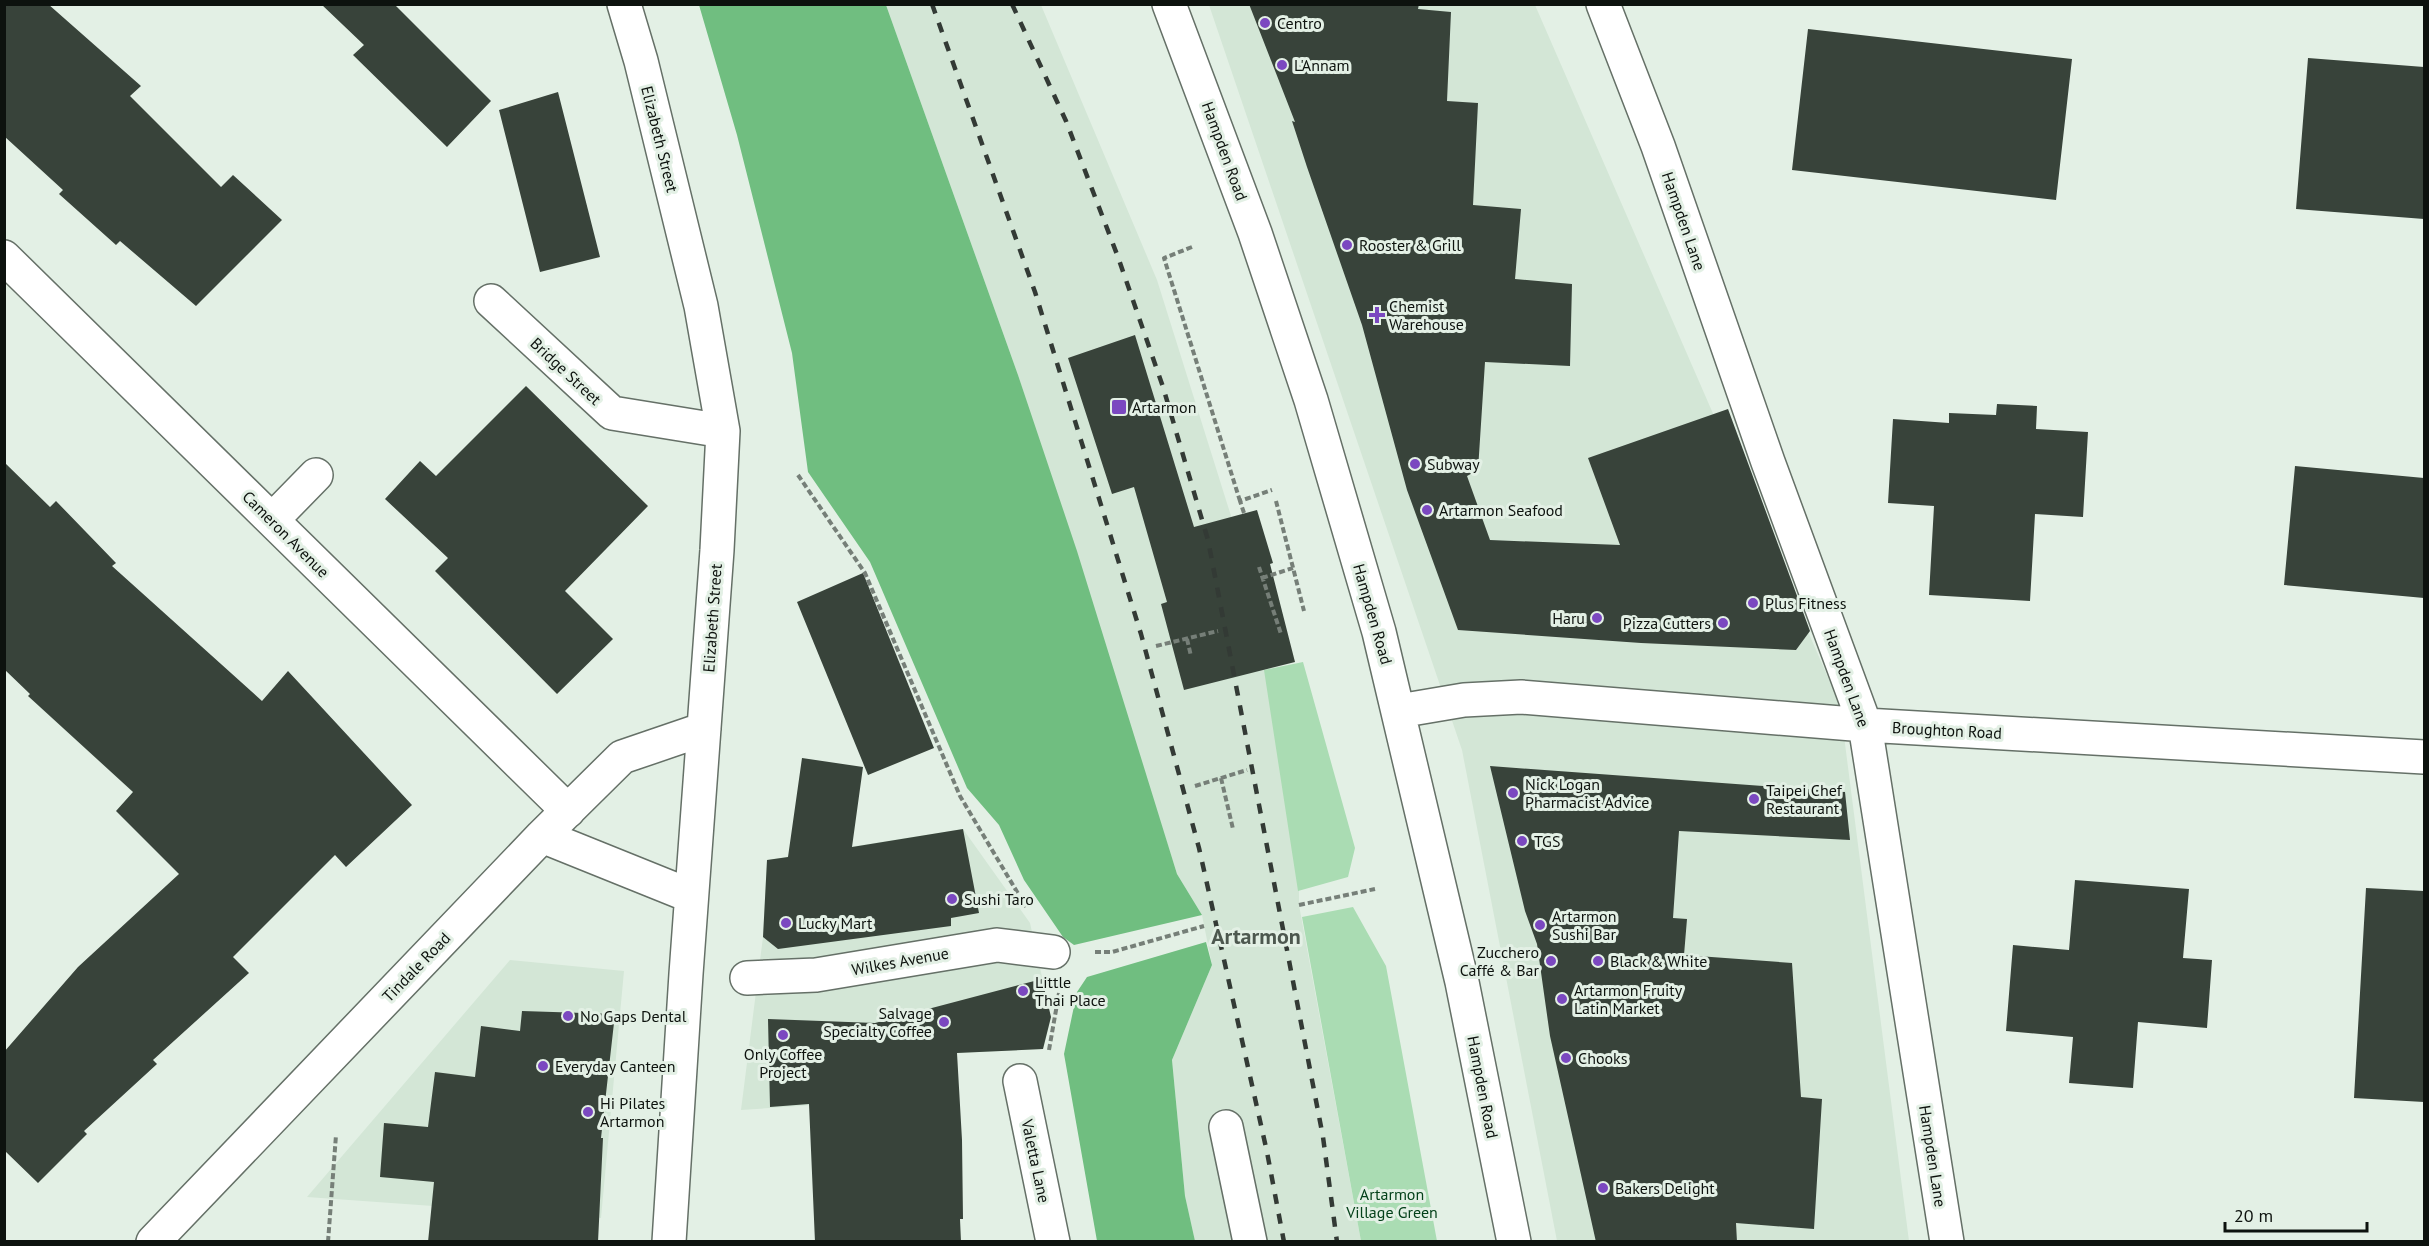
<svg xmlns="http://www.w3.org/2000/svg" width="2429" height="1246" viewBox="0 0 2429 1246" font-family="'PT Sans',sans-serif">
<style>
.built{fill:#d3e6d6}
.green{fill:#aadcb3}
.forest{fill:#70be80}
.building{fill:#38433a}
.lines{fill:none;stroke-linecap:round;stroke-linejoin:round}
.minor-casing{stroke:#657067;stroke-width:36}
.path{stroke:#767f78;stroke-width:4;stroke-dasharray:6 3;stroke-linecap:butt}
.minor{stroke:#fff;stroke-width:33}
.rail{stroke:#333a35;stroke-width:4.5;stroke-dasharray:10 10;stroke-linecap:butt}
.poi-dot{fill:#7b48c0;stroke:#e3f0e5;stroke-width:2}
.labels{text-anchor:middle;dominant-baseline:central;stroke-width:6;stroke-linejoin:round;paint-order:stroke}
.poi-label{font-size:16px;fill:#0d120e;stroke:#e3f0e5;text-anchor:start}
.street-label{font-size:16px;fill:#0d120e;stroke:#e3f0e5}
.park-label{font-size:16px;fill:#04411a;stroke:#e3f0e5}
.district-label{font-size:22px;font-weight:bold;fill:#4d584f;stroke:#e3f0e5}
</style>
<rect width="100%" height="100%" fill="#e3f0e5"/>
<!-- built -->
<path class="built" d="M 886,5 L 1041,5 L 1157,280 L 1242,551 L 1299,846 L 1299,905 L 1361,1241 L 1195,1241 L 1185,1196 L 1172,1060 L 1212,965 L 1202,915 L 1177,874 L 1018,375 Z
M 1209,5 L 1535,5 L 1840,705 L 1909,1241 L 1557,1241 L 1462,750 Z
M 963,829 L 1030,923 L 1051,1017 L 1043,1049 L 868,1057 L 871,1101 L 741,1110 L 763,937 L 767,860 Z
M 510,960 L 624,971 L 601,1218 L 307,1197 Z"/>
<!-- green -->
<path class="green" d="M 1303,662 L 1355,848 L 1348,877 L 1298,891 L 1264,670 Z
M 1353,907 L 1386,966 L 1437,1241 L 1361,1241 L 1302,917 Z"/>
<!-- forest -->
<path class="forest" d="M 699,5 L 886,5 L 1018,375 L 1077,551 L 1177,874 L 1202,915 L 1074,945 L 1063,937 L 1024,880 L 999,825 L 967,788 L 870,562 L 808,472 L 792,353 L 737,135 Z
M 1206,942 L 1212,965 L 1172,1060 L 1185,1196 L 1195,1241 L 1097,1241 L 1064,1054 L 1077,992 L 1087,977 Z"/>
<!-- building -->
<path class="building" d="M 4,4 L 48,4 L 141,86 L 130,96 L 221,187 L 233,175 L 282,220 L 196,306 L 120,241 L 116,245 L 59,194 L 63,190 L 4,136 Z
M 321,4 L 394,4 L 491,101 L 447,147 L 353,55 L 364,45 Z
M 1249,4 L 1419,4 L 1418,9 L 1451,12 L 1447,101 L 1478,103 L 1473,205 L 1521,209 L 1515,279 L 1572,284 L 1570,366 L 1485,362 L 1478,470 L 1467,476 L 1490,540 L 1620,545 L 1588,458 L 1728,409 L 1810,631 L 1796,650 L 1641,643 L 1458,630 L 1407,490 L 1362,325 L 1307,167 L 1292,121 L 1295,122 Z
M 1808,29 L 2072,59 L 2056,200 L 1792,170 Z
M 2308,58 L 2424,67 L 2424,219 L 2296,209 Z
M 558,92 L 600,257 L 540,272 L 499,110 Z
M 1135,335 L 1194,527 L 1257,510 L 1273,563 L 1270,564 L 1295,662 L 1184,690 L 1161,604 L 1167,602 L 1134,487 L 1112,494 L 1068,358 Z
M 526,386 L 648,506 L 565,591 L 613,639 L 557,694 L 435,571 L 448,558 L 385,499 L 420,461 L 436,476 Z
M 1997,404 L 2037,406 L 2036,429 L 2088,432 L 2083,517 L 2035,514 L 2030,601 L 1929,595 L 1934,506 L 1888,503 L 1893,419 L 1949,423 L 1949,413 L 1996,415 Z
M 4,462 L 50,507 L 56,501 L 116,563 L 112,566 L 262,701 L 288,671 L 412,805 L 346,867 L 335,855 L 233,957 L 249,973 L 153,1060 L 157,1064 L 84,1131 L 87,1134 L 38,1183 L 4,1150 L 4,1052 L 78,967 L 179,874 L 116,811 L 133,792 L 28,696 L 30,694 L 4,669 Z
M 2295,466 L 2424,478 L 2424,598 L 2284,585 Z
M 863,573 L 934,748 L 868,775 L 797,602 Z
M 802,758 L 863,767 L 852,847 L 963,829 L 979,913 L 951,918 L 951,926 L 778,949 L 763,937 L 767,860 L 788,857 Z
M 1490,766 L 1845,792 L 1850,840 L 1679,831 L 1673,918 L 1687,919 L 1684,955 L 1792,963 L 1801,1097 L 1822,1099 L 1814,1229 L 1736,1223 L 1737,1242 L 1596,1242 L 1550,1036 L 1537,944 L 1525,911 Z
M 2075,880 L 2189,889 L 2183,958 L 2212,960 L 2207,1028 L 2138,1022 L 2133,1088 L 2069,1083 L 2073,1037 L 2006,1031 L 2013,945 L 2069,950 Z
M 2366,888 L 2424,891 L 2424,1102 L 2354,1098 Z
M 1042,979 L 1051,1017 L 1043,1049 L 957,1053 L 962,1140 L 963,1219 L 960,1219 L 961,1242 L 815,1242 L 809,1104 L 770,1107 L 768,1019 L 875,1023 Z
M 522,1011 L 615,1014 L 601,1138 L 603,1138 L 598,1242 L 428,1242 L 434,1182 L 380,1177 L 384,1123 L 428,1127 L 435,1072 L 475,1077 L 481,1026 L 520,1031 Z"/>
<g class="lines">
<defs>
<path id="minor" d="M 624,4 L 641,61 L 701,306 L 723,431 L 717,550 L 686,974 L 669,1242
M 1169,4 L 1255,233 L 1311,400 L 1379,632 L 1462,982 L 1514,1242
M 1603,4 L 1658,146 L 1768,462 L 1865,725 L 1947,1242
M 4,257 L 568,811
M 491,301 L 612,413 L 723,431
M 272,520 L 316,475
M 1399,711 L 1464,700 L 1521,697 L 1865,725 L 2424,757
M 542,836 L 691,896
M 747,978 L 816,975 L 997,945 L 1053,952
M 1020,1081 L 1053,1242
M 1226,1127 L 1250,1242
M 153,1242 L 542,836 L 622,757 L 704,729"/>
</defs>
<!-- minor casing -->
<use href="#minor" class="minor-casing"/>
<!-- path -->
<path class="path" d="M 1192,247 L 1164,258 L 1240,501
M 798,475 L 865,573 L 960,796 L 1026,907
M 1276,501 L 1304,611
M 1244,513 L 1240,501 L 1272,490
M 1259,567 L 1281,634
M 1262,578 L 1293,568
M 1187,639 L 1191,656
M 1156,646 L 1218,631
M 1221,778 L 1233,829
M 1195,786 L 1247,770
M 1299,905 L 1375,889
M 1095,952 L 1112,952 L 1204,926
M 1049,1050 L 1059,993
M 328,1242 L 336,1135"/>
<!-- minor -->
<use href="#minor" class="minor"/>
<!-- rail -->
<path class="rail" d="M 932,4 L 1035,292 L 1141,634 L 1199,848 L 1267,1152 L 1284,1242
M 1012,4 L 1066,121 L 1118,257 L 1163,387 L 1208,540 L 1323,1137 L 1337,1242"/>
</g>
<!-- markers -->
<g class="poi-dot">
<circle cx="1265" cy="23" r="6"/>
<circle cx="1282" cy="65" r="6"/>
<circle cx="1347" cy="245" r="6"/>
<path d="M1374 306h6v6h6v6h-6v6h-6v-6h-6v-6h6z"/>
<rect x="1111" y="399" width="16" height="16" rx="3"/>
<circle cx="1415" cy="464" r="6"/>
<circle cx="1427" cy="510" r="6"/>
<circle cx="1753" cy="603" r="6"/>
<circle cx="1597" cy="618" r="6"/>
<circle cx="1723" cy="623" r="6"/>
<circle cx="1513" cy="793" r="6"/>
<circle cx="1754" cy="799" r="6"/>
<circle cx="1522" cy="841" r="6"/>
<circle cx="952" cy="899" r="6"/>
<circle cx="786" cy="923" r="6"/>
<circle cx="1540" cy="925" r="6"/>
<circle cx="1551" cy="961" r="6"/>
<circle cx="1598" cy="961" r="6"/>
<circle cx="1023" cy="991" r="6"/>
<circle cx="1562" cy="999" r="6"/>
<circle cx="568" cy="1016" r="6"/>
<circle cx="944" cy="1022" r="6"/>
<circle cx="783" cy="1035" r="6"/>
<circle cx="1566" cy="1058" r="6"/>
<circle cx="543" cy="1066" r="6"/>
<circle cx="588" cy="1112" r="6"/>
<circle cx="1603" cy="1188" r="6"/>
</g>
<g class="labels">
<!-- poi labels -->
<g class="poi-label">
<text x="1277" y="23">Centro</text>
<text x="1294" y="65">L'Annam</text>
<text x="1359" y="245">Rooster &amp; Grill</text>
<text x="1389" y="306">Chemist<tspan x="1389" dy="18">Warehouse</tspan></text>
<text x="1132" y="407">Artarmon</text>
<text x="1427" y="464">Subway</text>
<text x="1439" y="510">Artarmon Seafood</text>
<text x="1765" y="603">Plus Fitness</text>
<text x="1585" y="618" text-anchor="end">Haru</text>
<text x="1711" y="623" text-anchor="end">Pizza Cutters</text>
<text x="1525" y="784">Nick Logan<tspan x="1525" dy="18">Pharmacist Advice</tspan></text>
<text x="1766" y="790">Taipei Chef<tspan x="1766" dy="18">Restaurant</tspan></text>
<text x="1534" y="841">TGS</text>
<text x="964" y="899">Sushi Taro</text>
<text x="1552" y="916">Artarmon<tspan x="1552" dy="18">Sushi Bar</tspan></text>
<text x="798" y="923">Lucky Mart</text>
<text x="1539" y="952" text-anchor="end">Zucchero<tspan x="1539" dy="18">Caffé &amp; Bar</tspan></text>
<text x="1610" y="961">Black &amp; White</text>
<text x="1035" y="982">Little<tspan x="1035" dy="18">Thai Place</tspan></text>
<text x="1574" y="990">Artarmon Fruity<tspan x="1574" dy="18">Latin Market</tspan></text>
<text x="932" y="1013" text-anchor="end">Salvage<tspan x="932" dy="18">Specialty Coffee</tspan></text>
<text x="580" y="1016">No Gaps Dental</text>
<text x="783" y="1054" text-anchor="middle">Only Coffee<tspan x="783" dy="18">Project</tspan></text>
<text x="1578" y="1058">Chooks</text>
<text x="555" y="1066">Everyday Canteen</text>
<text x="600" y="1103">Hi Pilates<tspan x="600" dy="18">Artarmon</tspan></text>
<text x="1615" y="1188">Bakers Delight</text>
</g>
<!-- street labels -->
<g class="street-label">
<text transform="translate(660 139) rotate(76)">Elizabeth Street</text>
<text transform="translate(1225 151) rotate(70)">Hampden Road</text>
<text transform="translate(1684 221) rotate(71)">Hampden Lane</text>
<text transform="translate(566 371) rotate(43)">Bridge Street</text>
<text transform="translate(286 534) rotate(45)">Cameron Avenue</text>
<text transform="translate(1373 614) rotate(74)">Hampden Road</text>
<text transform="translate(712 618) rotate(-86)">Elizabeth Street</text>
<text transform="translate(1847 678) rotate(70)">Hampden Lane</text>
<text transform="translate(1947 730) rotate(3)">Broughton Road</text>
<text transform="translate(900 961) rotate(-10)">Wilkes Avenue</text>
<text transform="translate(416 967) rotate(-46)">Tindale Road</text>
<text transform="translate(1483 1087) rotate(79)">Hampden Road</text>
<text transform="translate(1933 1156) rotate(81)">Hampden Lane</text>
<text transform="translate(1036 1161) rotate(78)">Valetta Lane</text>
</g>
<!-- park labels -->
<g class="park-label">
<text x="1392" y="1194">Artarmon<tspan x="1392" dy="18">Village Green</tspan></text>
</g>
<!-- district labels -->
<g class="district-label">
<text x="1256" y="936">Artarmon</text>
</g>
</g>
<!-- border -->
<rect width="2429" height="1246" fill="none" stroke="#0d120e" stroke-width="12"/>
<!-- scale -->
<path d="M2225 1222v9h142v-9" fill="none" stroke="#0d120e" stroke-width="3"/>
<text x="2234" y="1222" font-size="18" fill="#0d120e" stroke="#e3f0e5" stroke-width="4.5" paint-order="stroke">20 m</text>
</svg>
